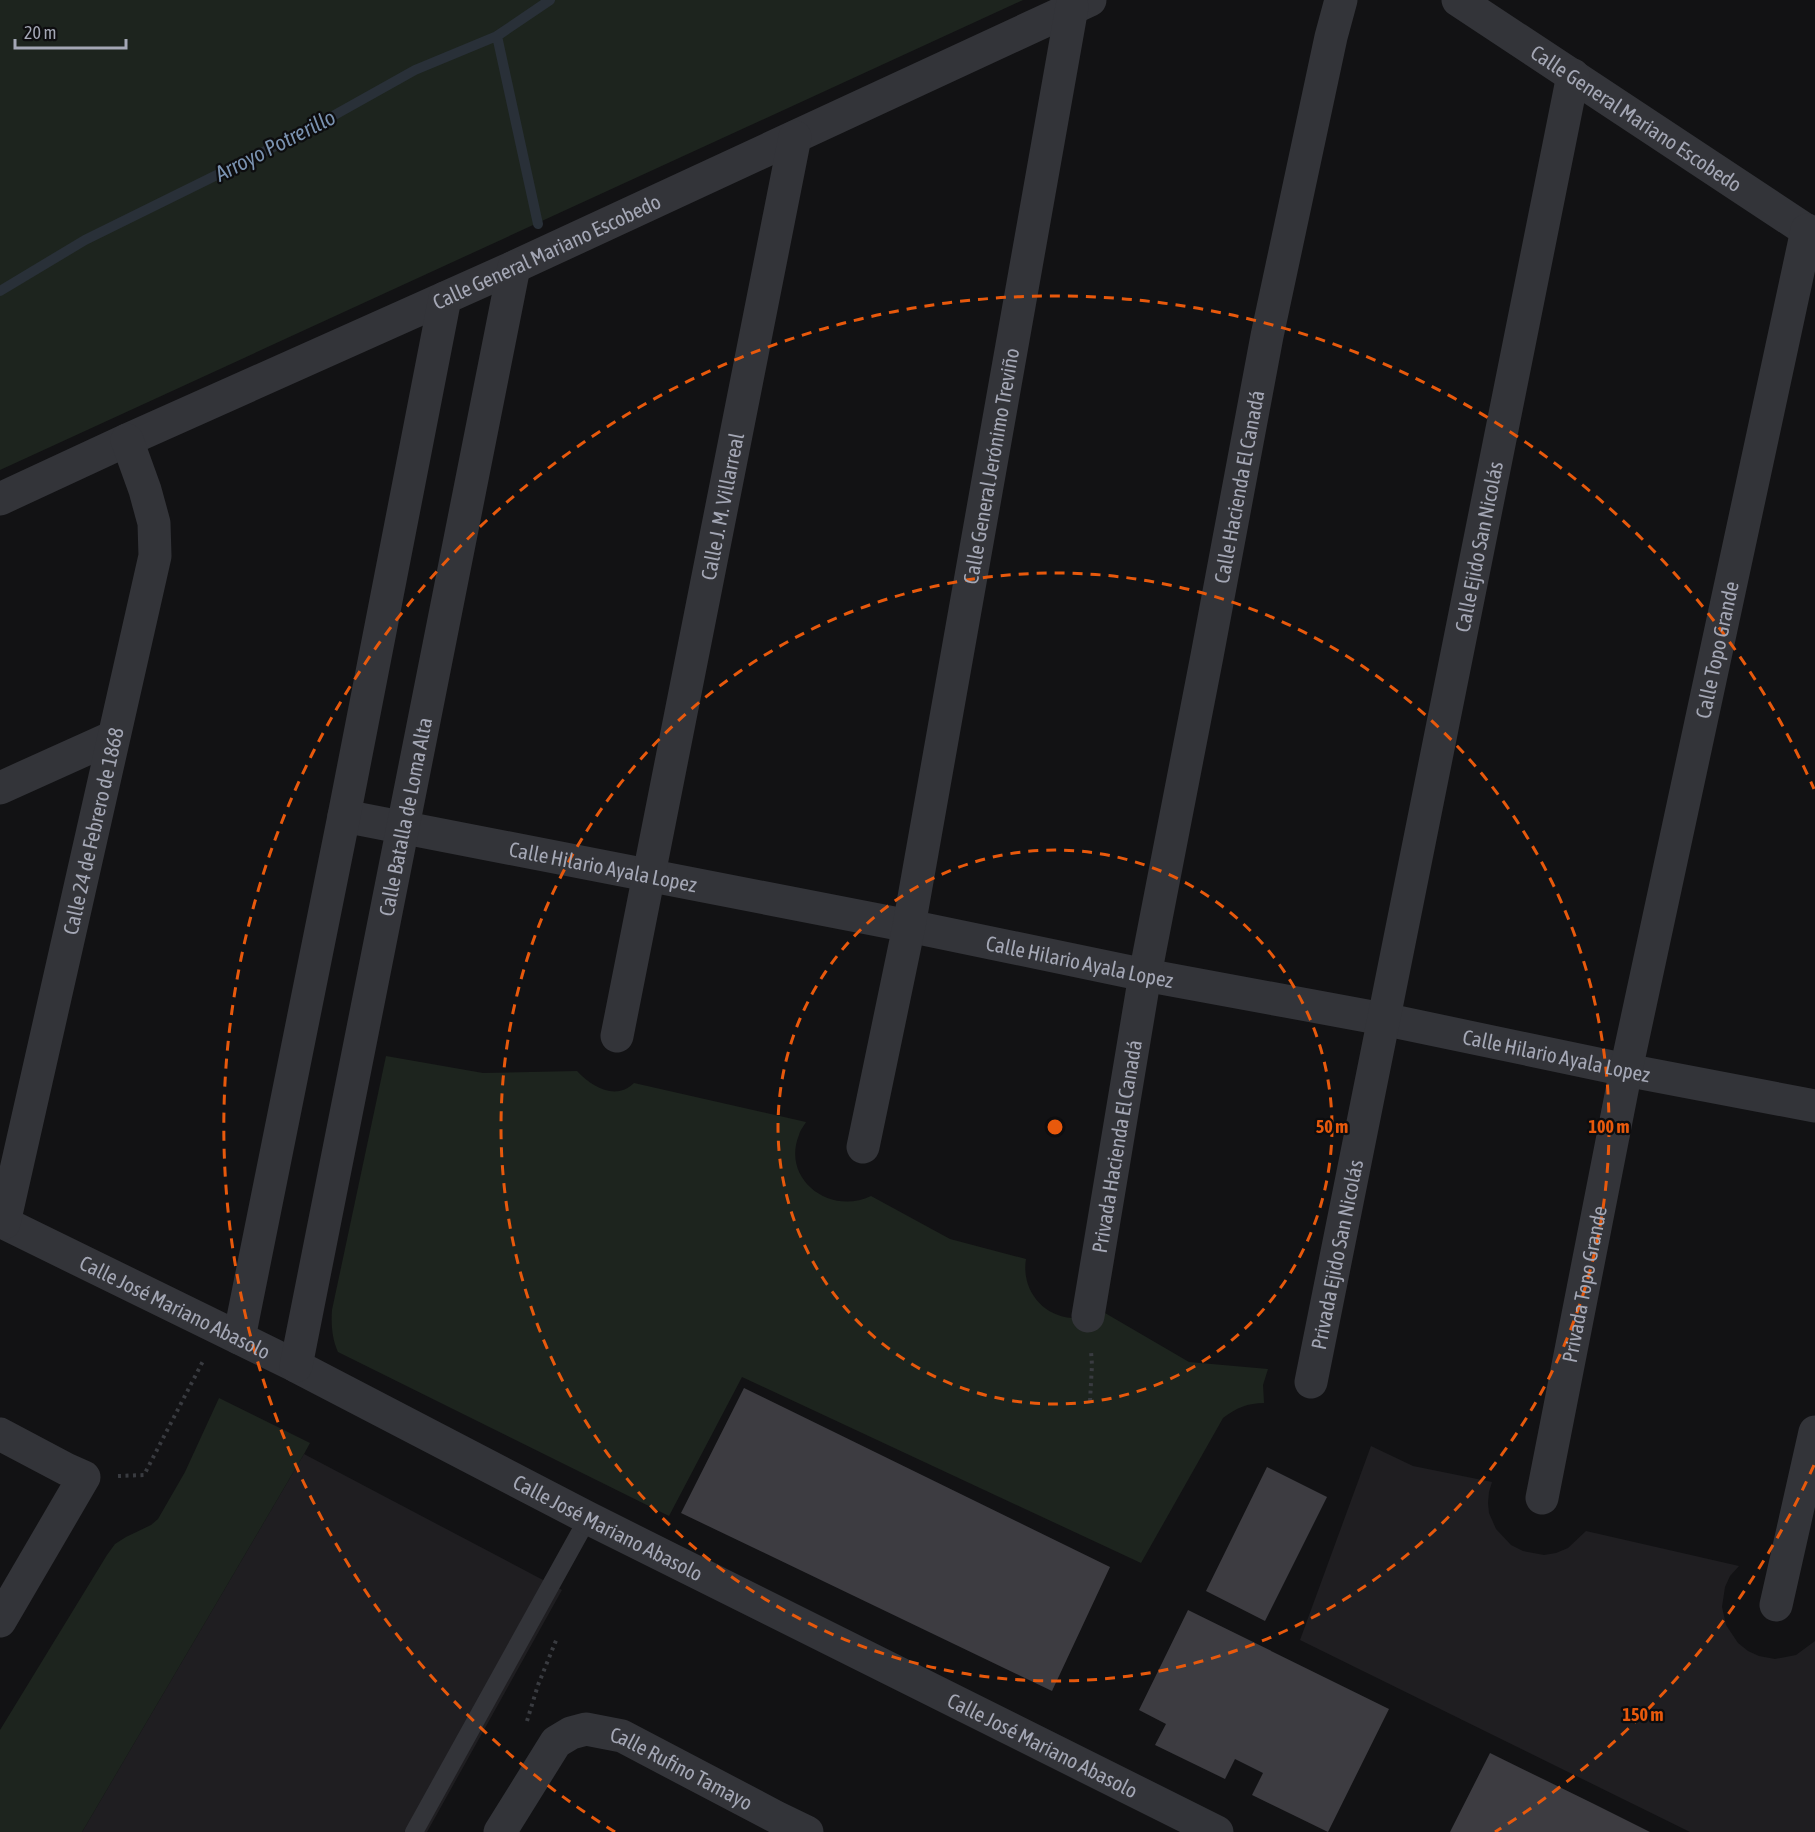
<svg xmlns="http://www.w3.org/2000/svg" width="1815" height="1832" viewBox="0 0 1815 1832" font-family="'Asap Condensed',sans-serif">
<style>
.built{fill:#1f1e21}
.green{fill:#1d241e}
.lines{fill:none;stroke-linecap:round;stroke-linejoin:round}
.stream{stroke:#293038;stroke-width:10}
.building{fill:#3d3c41}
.path{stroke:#393b40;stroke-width:4;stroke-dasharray:3 4.5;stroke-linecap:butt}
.lane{stroke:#333439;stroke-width:18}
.street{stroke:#333439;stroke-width:33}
.ring{fill:none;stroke:#e8590c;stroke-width:3;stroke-dasharray:10 8}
.labels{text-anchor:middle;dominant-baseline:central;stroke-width:4.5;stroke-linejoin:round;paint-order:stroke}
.street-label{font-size:21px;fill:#a4a7b5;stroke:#0d0d0f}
.water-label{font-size:22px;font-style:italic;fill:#7a92b0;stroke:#0d0d0f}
.centre{fill:#e8590c;stroke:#0d0d0f;stroke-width:3}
.ring-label{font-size:18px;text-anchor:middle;font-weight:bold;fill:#e8590c;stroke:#0d0d0f;stroke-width:4.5;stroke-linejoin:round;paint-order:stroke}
</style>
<rect width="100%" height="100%" fill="#121214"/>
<!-- built -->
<path class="built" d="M 1371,1446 L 1413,1466 L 1492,1482 L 1489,1492 L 1488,1503 L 1489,1513 L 1496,1529 L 1511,1545 L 1523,1551 L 1544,1555 L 1556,1553 L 1568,1548 L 1586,1531 L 1739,1566 L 1730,1576 L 1725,1587 L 1722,1607 L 1726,1625 L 1738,1643 L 1748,1651 L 1759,1656 L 1775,1659 L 1796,1655 L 1815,1641 L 1815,1832 L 1690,1832 L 1300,1640 Z
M 304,1454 L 562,1590 L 427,1832 L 82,1832 Z"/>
<!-- green -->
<path class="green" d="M 0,0 L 1023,0 L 0,470 Z
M 386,1056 L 483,1073 L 577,1071 C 592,1087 616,1101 634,1083 L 806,1122 C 804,1126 800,1130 799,1135 C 781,1179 830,1216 871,1196 L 950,1239 L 1026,1259 C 1021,1289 1042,1316 1072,1318 C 1083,1318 1094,1314 1105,1313 L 1189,1362 L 1268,1369 L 1263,1385 L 1264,1403 C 1248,1403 1236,1408 1223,1418 L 1141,1563 L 742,1377 L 669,1516 L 338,1352 C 332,1338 331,1325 332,1310 Z
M 219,1398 L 310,1443 L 304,1454 L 82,1832 L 0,1832 L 0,1730 L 107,1555 L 115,1544 L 126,1537 L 151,1525 L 158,1519 L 185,1472 Z"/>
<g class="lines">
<!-- stream -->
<path class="stream" d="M 497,36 L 538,224
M 0,291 L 85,240 L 306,131 L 415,70 L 497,36 L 550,0"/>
</g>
<!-- building -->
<path class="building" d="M 744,1388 L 1110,1567 L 1052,1691 L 681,1513 Z
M 1267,1467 L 1327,1497 L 1265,1621 L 1206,1591 Z
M 1188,1610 L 1389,1709 L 1328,1832 L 1252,1795 L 1263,1773 L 1235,1759 L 1225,1779 L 1155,1745 L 1166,1724 L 1139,1710 Z
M 1490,1753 L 1592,1803 L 1650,1832 L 1450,1832 Z"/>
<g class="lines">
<!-- path -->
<path class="path" d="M 1090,1401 L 1092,1365 L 1091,1351
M 118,1476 L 144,1475 L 203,1361
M 527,1721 L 538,1685 L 557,1638"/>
<!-- lane -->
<path class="lane" d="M 414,1832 L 588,1518"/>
<!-- street -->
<g class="street">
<path id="s1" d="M 1458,0 L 1815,236"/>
<path id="s2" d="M 0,499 L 127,440 L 514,267 L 1090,0"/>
<path d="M 0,788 L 113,737"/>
<path id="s3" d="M 344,816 L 909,926 L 1145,975 L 1383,1019 L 1626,1070 L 1815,1106"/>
<path id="s4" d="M 617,1036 L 795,137"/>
<path id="s5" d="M 863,1147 L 909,926 L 1072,7"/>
<path id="s6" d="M 0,1221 L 296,1366 L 588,1518 L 1217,1832"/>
<path id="s7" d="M 4,1223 L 155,556 L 154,523 L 145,490 L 127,440"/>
<path id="s8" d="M 1088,1316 L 1145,975 L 1207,656 L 1267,336 L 1331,37 L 1341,0"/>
<path d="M 239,1338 L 344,816 L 445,298"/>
<path id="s9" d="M 296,1366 L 514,267"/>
<path id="s10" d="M 1311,1382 L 1573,75"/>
<path d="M 0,1434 L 66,1469 L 84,1477 L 0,1621"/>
<path id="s11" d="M 1542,1498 L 1626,1070 L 1807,230"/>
<path d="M 1776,1605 L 1815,1432"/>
<path id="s12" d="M 500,1832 L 556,1742 L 571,1733 L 586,1729 L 622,1736 L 776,1817 L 807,1832"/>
</g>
</g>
<!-- distance rings -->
<g class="ring">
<circle cx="1055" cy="1127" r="277"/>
<circle cx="1055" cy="1127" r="554"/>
<path d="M1814 1465A831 831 0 0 1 1495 1832M615 1832A831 831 0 1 1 1814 789"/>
</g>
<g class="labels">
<!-- street labels -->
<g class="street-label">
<text stroke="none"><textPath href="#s1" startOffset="214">Calle General Mariano Escobedo</textPath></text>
<text stroke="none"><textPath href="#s2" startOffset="600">Calle General Mariano Escobedo</textPath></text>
<text stroke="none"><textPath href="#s5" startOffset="693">Calle General Jerónimo Treviño</textPath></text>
<text stroke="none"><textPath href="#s8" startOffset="843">Calle Hacienda El Canadá</textPath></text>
<text stroke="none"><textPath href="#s4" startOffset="540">Calle J. M. Villarreal</textPath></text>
<text stroke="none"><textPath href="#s10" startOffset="852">Calle Ejido San Nicolás</textPath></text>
<text stroke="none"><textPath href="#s11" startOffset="866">Calle Topo Grande</textPath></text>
<text stroke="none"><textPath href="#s9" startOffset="560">Calle Batalla de Loma Alta</textPath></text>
<text stroke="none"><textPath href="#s7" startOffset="402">Calle 24 de Febrero de 1868</textPath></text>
<text stroke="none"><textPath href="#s3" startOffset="264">Calle Hilario Ayala Lopez</textPath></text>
<text stroke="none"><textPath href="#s3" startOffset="750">Calle Hilario Ayala Lopez</textPath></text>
<text stroke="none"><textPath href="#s3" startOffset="1236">Calle Hilario Ayala Lopez</textPath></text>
<text stroke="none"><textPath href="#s8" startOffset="172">Privada Hacienda El Canadá</textPath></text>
<text stroke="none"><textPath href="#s10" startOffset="130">Privada Ejido San Nicolás</textPath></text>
<text stroke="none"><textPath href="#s11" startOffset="218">Privada Topo Grande</textPath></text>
<text stroke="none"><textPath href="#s6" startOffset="195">Calle José Mariano Abasolo</textPath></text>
<text stroke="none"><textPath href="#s6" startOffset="681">Calle José Mariano Abasolo</textPath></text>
<text stroke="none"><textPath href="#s6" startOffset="1167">Calle José Mariano Abasolo</textPath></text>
<text stroke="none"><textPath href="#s12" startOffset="243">Calle Rufino Tamayo</textPath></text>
</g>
<!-- water labels -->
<g class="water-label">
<text transform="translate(275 145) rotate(-27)">Arroyo Potrerillo</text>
</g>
</g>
<circle cx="1055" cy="1127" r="9" class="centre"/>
<g class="ring-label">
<text x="1332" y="1133">50 m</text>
<text x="1609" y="1133">100 m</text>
<text x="1643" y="1721">150 m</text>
</g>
<!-- scale -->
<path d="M15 39v9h111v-9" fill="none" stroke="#a4a7b5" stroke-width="3"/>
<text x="24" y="39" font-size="18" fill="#a4a7b5" stroke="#0d0d0f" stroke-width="4.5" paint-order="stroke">20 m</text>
</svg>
